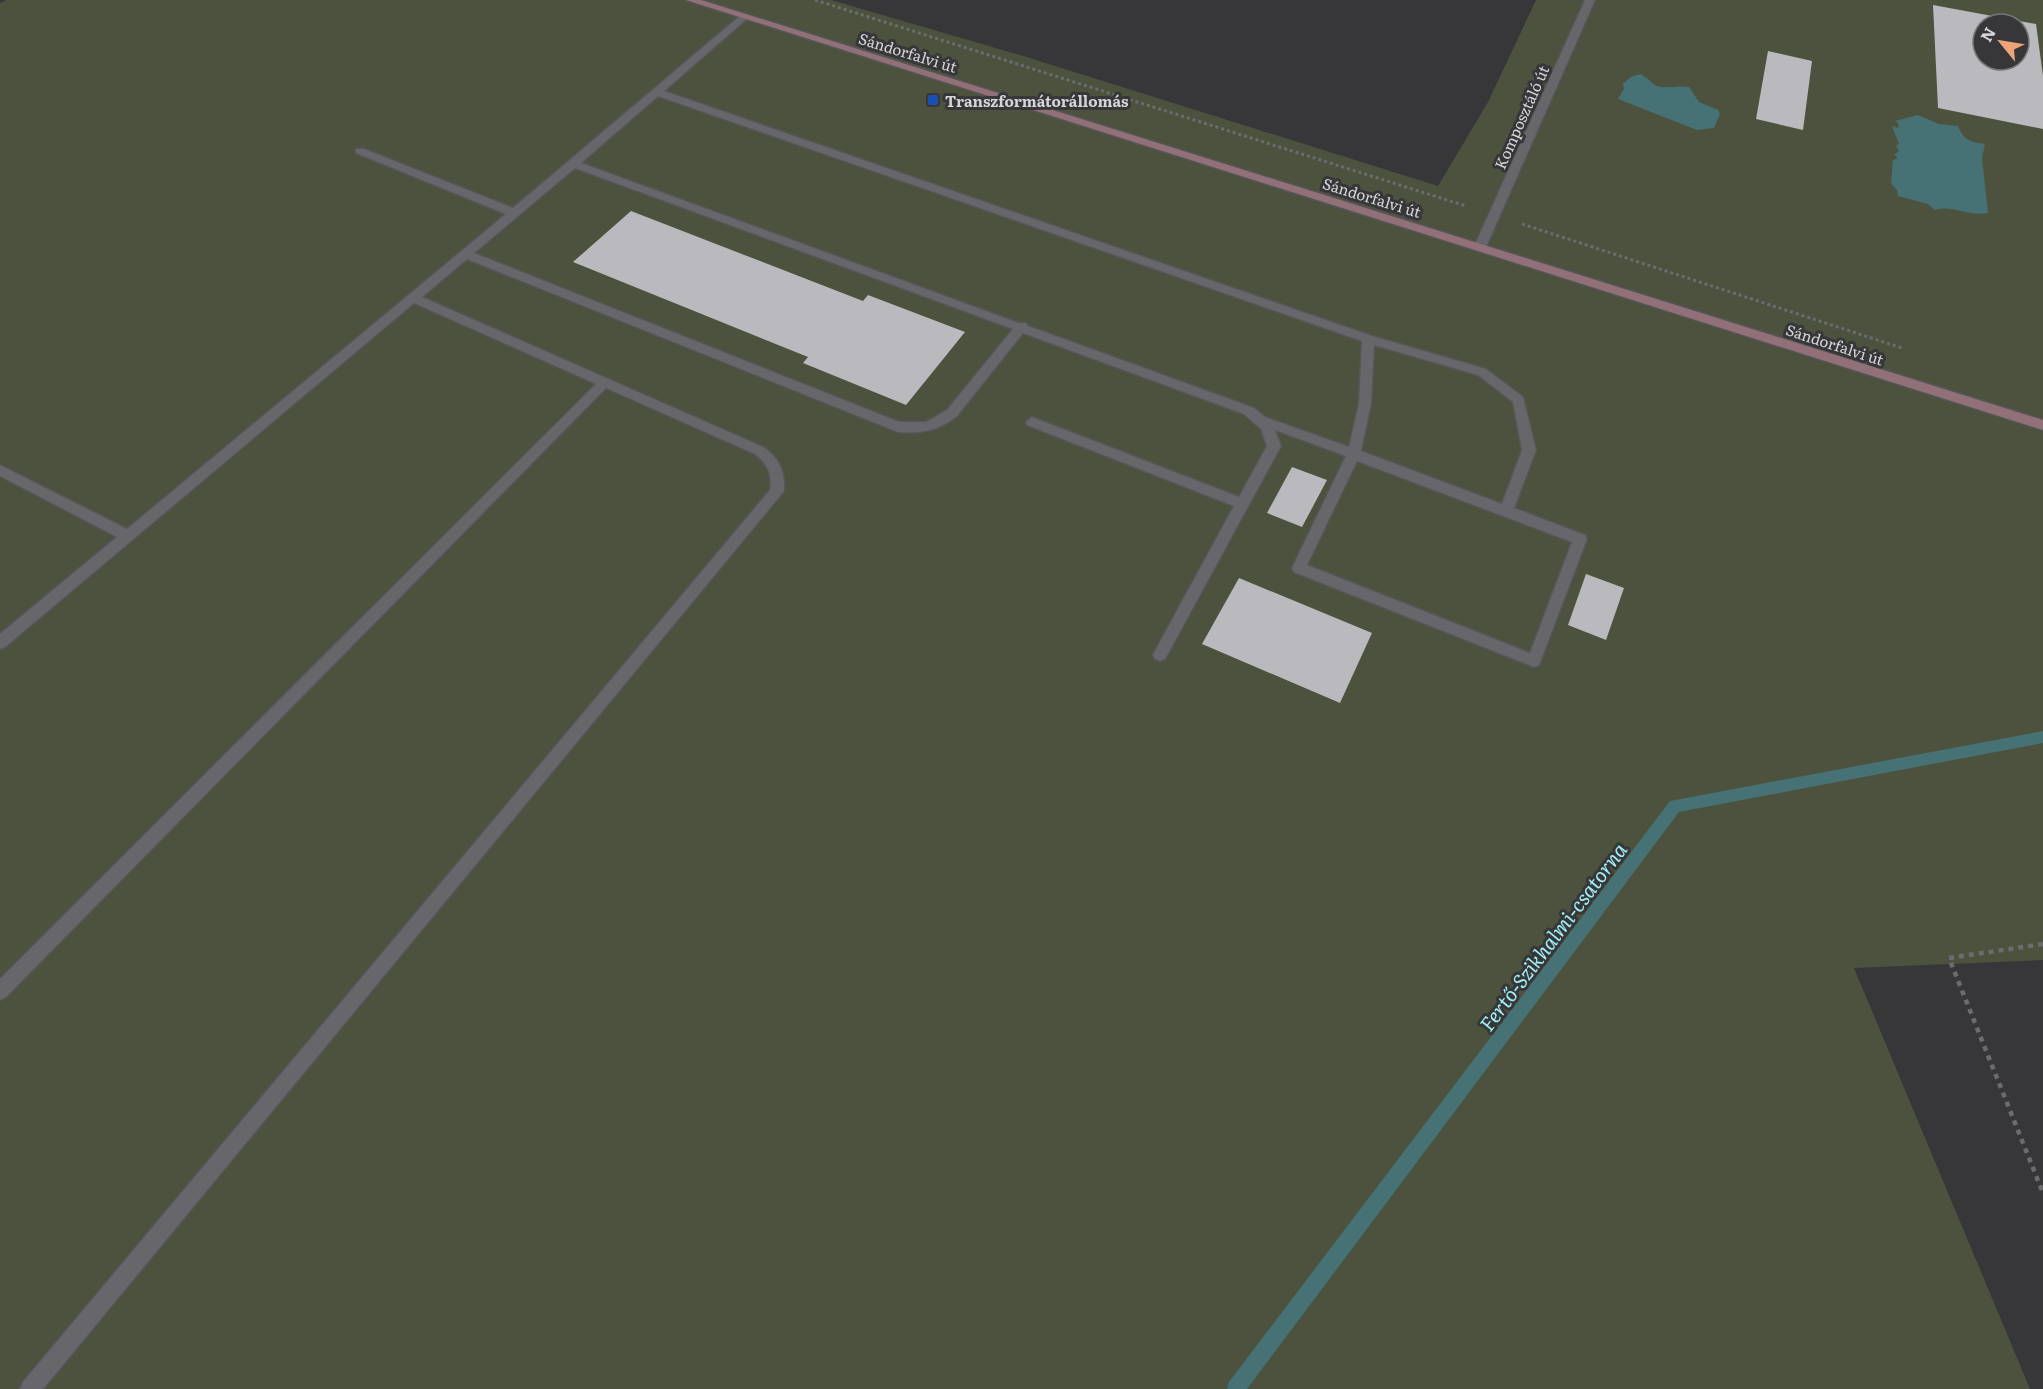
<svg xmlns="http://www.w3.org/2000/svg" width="2043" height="1389" viewBox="0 0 2043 1389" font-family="Literata,serif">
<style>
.green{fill:#4c523d;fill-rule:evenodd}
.water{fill:#467275}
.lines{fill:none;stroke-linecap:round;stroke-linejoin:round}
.stream{fill:#467275;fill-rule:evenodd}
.building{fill:#bababe;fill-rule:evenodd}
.service-casing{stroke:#565558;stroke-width:3}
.minor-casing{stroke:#565558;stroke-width:3}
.secondary-casing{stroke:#565558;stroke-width:3}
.path-far1{stroke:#6c6c6f;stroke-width:3;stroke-dasharray:3 3;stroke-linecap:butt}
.path{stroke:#6c6c6f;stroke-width:4.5;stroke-dasharray:5 5;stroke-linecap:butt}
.service{fill:#67666a;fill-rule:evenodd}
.minor{fill:#67666a;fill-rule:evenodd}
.secondary{fill:#917077;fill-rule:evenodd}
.transit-dot{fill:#1a4fb4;stroke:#37373a;stroke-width:2}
.labels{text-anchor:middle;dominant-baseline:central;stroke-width:6;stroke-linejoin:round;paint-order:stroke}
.far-street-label{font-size:15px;fill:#d6d5d7;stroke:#37373a}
.far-poi-label{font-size:15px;font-weight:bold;fill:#d6d5d7;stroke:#37373a;text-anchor:start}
.water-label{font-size:20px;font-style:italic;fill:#a0f0f6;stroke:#37373a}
</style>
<rect width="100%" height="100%" fill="#37373a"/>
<!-- green -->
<path class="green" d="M 6,0 L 831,0 L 1020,55 L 1438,186 L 1488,102 L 1536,0 L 2043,0 L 2043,960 L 1854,968 L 2030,1389 L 0,1389 L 0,3 ZM 1983,24 L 2019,24 L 2019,60 L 1983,60 Z"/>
<!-- water -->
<path class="water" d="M 1640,74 C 1647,77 1651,83 1657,86 C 1667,89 1679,85 1689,87 L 1699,102 L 1718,110 L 1720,114 L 1714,128 L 1697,130 L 1618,99 L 1624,89 L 1623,84 L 1631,77 Z
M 1918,115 L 1939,124 L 1958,126 C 1964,140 1969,142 1985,144 L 1982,158 L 1988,213 C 1970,217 1951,204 1935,210 L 1928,204 L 1898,196 L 1897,190 L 1891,183 L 1893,160 L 1898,158 L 1894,155 L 1899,151 L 1896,146 L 1899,144 L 1892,126 L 1898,128 L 1899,124 L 1895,121 Z"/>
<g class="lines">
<!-- stream -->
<path class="stream" d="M 2043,731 L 2043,743 L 1679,812 L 1247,1389 L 1227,1389 L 1229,1382 L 1670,801 Z"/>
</g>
<!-- building -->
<path class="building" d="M 1933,5 L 2036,24 L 2043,76 L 2043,129 L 1938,108 ZM 1983,24 L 2019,24 L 2019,60 L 1983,60 Z
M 1768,51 L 1812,61 L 1803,130 L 1756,119 Z
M 631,211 L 863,301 L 868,295 L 965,332 L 906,405 L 803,363 L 808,357 L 573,262 Z
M 1292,467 L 1327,480 L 1302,527 L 1267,513 Z
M 1586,574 L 1624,588 L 1606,640 L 1568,625 Z
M 1239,578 L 1372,633 L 1340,703 L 1202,644 Z"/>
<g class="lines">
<defs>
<path id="service" d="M 741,15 L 749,17 L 664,91 L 1372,336 L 1486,369 L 1523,397 L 1536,450 L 1514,508 L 1585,535 L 1587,539 L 1539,665 L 1534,667 L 1529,665 L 1294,572 L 1292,568 L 1346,456 L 1275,430 L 1281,446 L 1165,659 L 1160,661 L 1155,659 L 1153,655 L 1155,651 L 1234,506 L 1027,425 L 1026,422 L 1032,417 L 1037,419 L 1239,497 L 1267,446 L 1261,429 L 1244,414 L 1023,333 L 957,416 C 938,431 921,434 898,432 L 467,259 L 422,297 L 765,448 C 780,460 785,471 784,491 L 43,1389 L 20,1389 L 23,1382 L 770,490 C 772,473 768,465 755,454 L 606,388 L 6,997 L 0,1000 L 0,979 L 596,384 L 414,303 L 5,647 L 0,649 L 0,634 L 117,537 L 0,476 L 0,465 L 127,529 L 506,214 L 356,153 L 356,149 L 364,149 L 513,208 ZM 658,96 L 1362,341 L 1359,403 L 1349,447 L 1265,417 L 1254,408 L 1028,326 L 1026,323 L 1019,323 L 581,163 ZM 575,168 L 1013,329 L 947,410 L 926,422 L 899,422 L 474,253 ZM 1374,345 L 1478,375 L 1513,402 L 1522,450 L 1502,504 L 1361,451 L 1371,403 ZM 1357,461 L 1572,542 L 1530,653 L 1307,565 Z"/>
<path id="minor" d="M 1585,0 L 1595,0 L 1486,247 L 1480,251 L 1476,250 L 1474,247 Z"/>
<path id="secondary" d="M 686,0 L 701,0 L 2043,420 L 2043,430 Z"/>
</defs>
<!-- service casing -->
<use href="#service" class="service-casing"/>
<!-- minor casing -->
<use href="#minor" class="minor-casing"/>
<!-- secondary casing -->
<use href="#secondary" class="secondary-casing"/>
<!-- path-far1 -->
<path class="path-far1" d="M 815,0 L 1466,206
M 1522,224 L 1902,348"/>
<!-- path -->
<path class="path" d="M 2043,944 L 1949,958 L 2043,1193"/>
<!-- service -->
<use href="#service" class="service"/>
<!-- minor -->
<use href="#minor" class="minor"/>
<!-- secondary -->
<use href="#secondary" class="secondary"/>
</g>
<!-- markers -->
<rect class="transit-dot" x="927" y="94" width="12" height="12" rx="3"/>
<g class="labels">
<!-- far-street labels -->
<g class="far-street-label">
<text transform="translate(908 52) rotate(17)">Sándorfalvi út</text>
<text transform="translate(1521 117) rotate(-66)">Komposztáló út</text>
<text transform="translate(1372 197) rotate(17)">Sándorfalvi út</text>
<text transform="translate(1835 344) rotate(18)">Sándorfalvi út</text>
</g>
<!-- far-poi labels -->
<g class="far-poi-label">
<text x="945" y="100">Transzformátorállomás</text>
</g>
<!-- water labels -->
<g class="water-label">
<text transform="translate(1552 936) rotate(-53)">Fertő-Szikhalmi-csatorna</text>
</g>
</g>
<!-- north arrow -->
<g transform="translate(2001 42) rotate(300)"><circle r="28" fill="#37373a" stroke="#777679" stroke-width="1.5"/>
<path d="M0-4.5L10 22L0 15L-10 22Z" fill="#efa378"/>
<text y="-9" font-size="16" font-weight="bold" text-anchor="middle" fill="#d6d5d7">N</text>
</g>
</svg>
